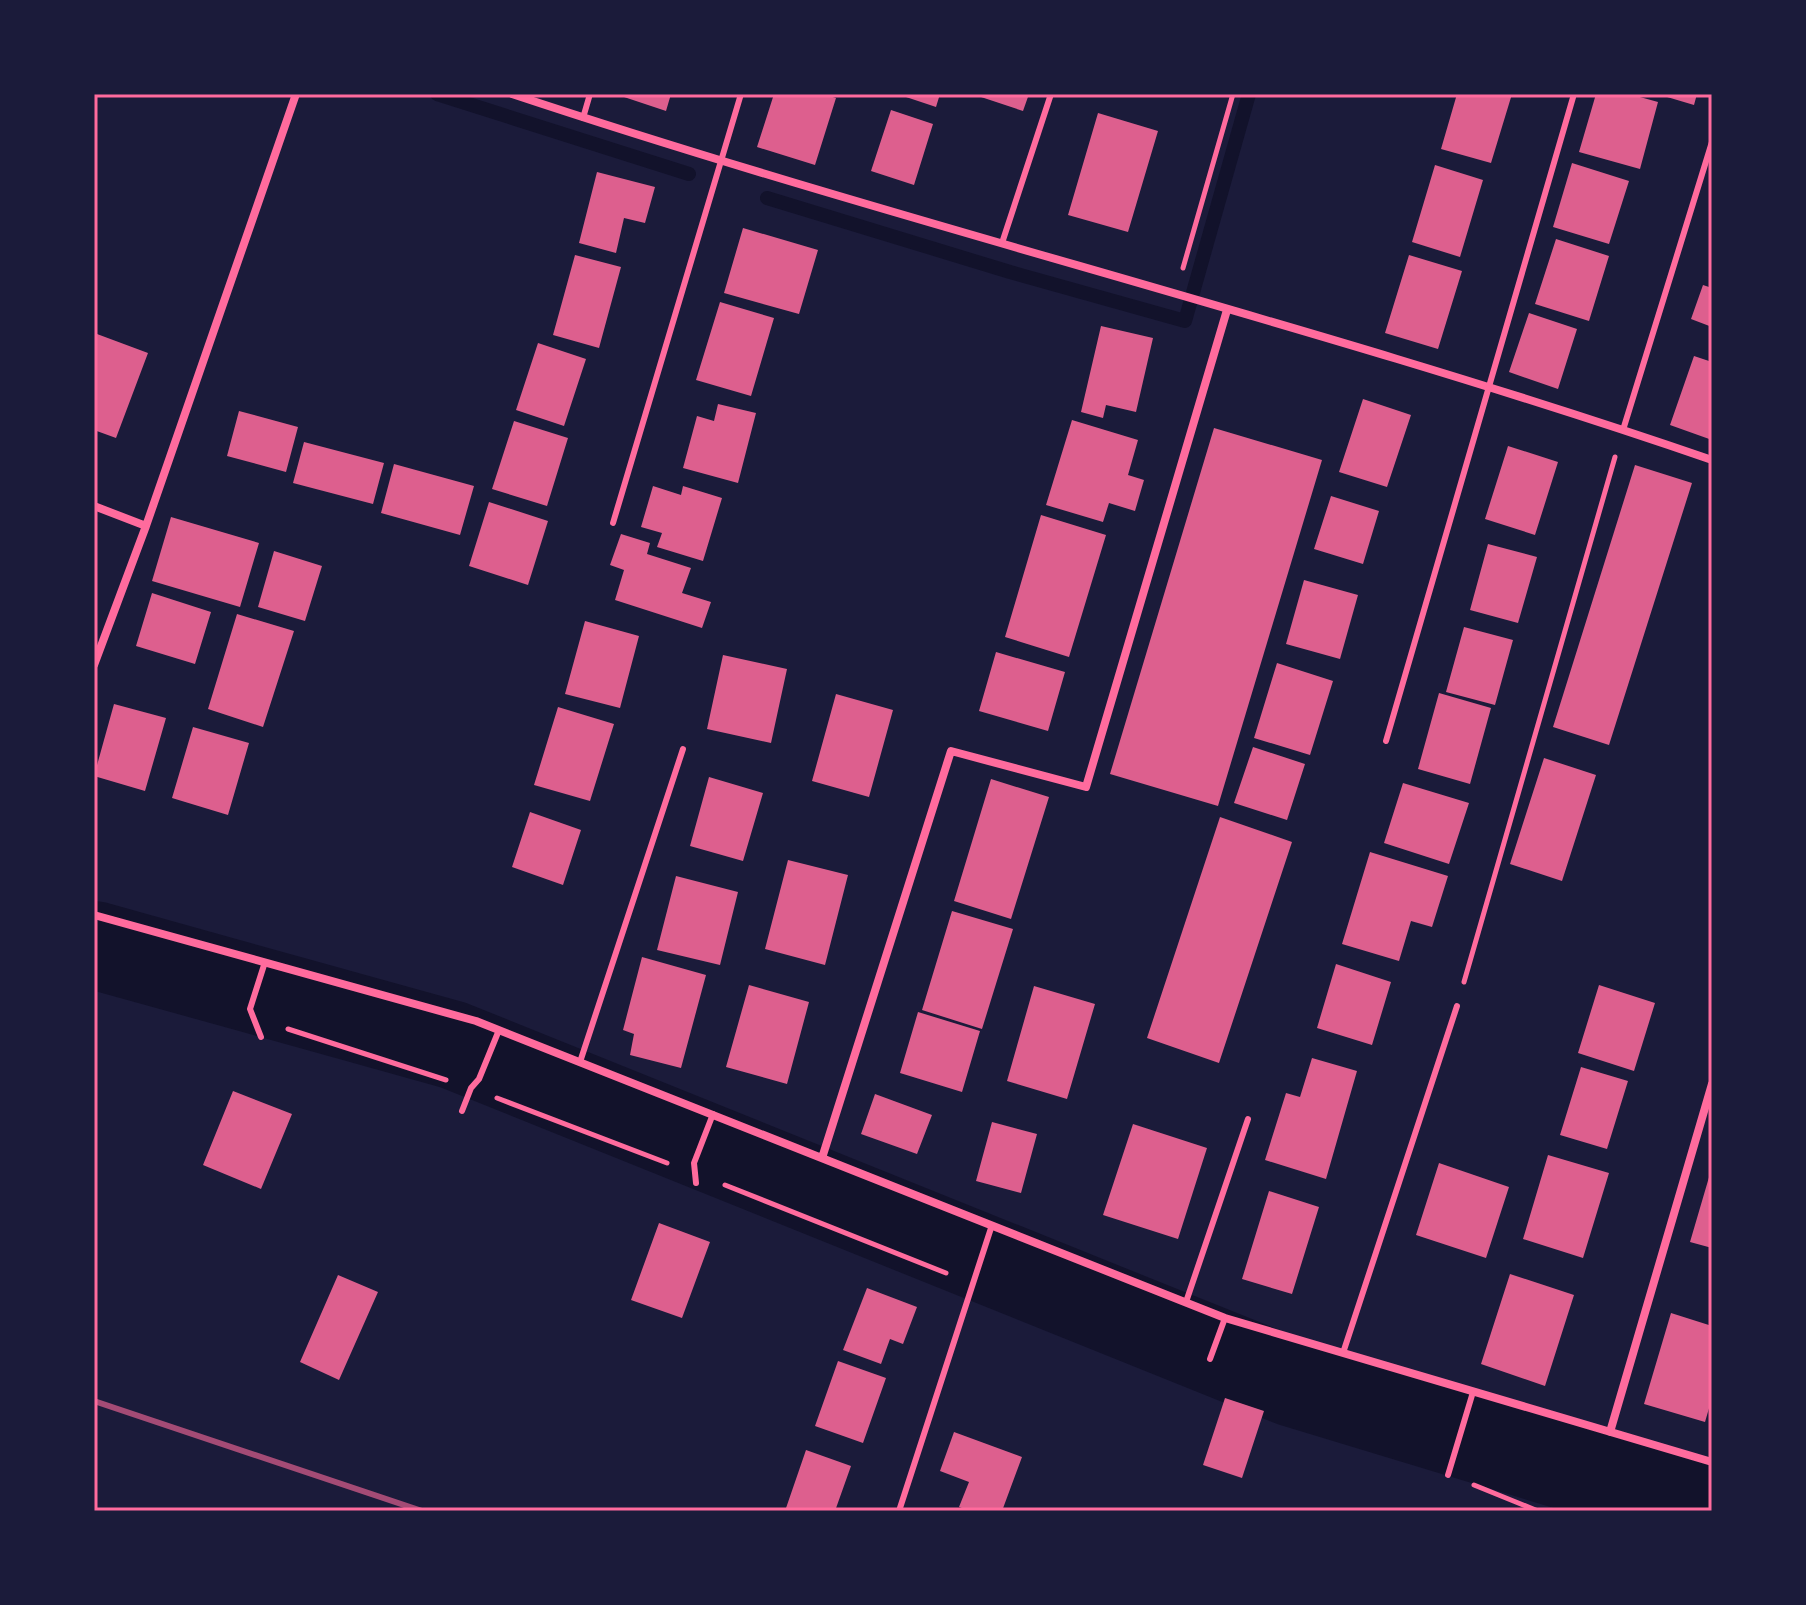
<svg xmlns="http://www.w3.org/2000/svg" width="1806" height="1605" viewBox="0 0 1806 1605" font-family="Roboto,sans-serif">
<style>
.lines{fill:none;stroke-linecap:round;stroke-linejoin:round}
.stream{stroke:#12122b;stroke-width:14}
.river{stroke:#12122b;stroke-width:88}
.building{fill:#dd5f8e}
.path{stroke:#ff6b9d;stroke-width:5}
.service{stroke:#ff6b9d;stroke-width:6}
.minor{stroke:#ff6b9d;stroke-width:8}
.rail{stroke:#a44b75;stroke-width:6}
.neatline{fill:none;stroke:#ff6b9d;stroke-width:3}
</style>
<rect width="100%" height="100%" fill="#1b1b3a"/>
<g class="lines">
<!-- stream -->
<path class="stream" d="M 437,94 L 689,174
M 767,198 L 1010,272 L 1185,321 L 1249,94"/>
<!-- river -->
<path class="river" d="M 94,945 L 453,1045 L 1293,1383 L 1712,1510"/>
</g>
<!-- building -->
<path class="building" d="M 615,94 L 671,94 L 666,111 Z
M 774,94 L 823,94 L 836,98 L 815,165 L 757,147 Z
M 897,94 L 940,94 L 936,107 Z
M 982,94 L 1029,94 L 1023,111 L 981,97 Z
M 1457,94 L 1512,94 L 1491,163 L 1441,149 Z
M 1596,94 L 1629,94 L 1658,102 L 1640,169 L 1579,152 Z
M 1657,94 L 1697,94 L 1694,105 Z
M 891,110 L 933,124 L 914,185 L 871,171 Z
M 1098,113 L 1158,131 L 1128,232 L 1068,215 Z
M 1572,163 L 1629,181 L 1609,244 L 1553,227 Z
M 1435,165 L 1483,180 L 1460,257 L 1412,242 Z
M 597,172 L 655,187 L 645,223 L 624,218 L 616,253 L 579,243 Z
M 743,228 L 818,250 L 799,314 L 724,293 Z
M 1556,239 L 1609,256 L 1589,321 L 1535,304 Z
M 575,255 L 621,267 L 599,348 L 553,335 Z
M 1409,255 L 1462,271 L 1438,349 L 1385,333 Z
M 1703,285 L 1712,288 L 1712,327 L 1691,319 Z
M 720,302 L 774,318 L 751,396 L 696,380 Z
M 1529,313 L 1577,329 L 1558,389 L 1509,372 Z
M 1101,326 L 1153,338 L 1136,412 L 1106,405 L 1103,418 L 1081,412 Z
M 97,334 L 148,353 L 116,438 L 94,430 L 94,342 Z
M 538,343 L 586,359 L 564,426 L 516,410 Z
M 1694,356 L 1712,362 L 1712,440 L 1670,425 Z
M 1363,399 L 1411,415 L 1387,487 L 1339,472 Z
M 718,404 L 756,413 L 738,483 L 683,468 L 697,416 L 714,421 Z
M 239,411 L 298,427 L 286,472 L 227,456 Z
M 1072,420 L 1138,440 L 1128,475 L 1144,480 L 1135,511 L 1109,503 L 1103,522 L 1046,505 Z
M 514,421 L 568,438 L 547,506 L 492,489 Z
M 1214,428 L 1322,460 L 1218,806 L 1110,774 Z
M 304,442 L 384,463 L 373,504 L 293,483 Z
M 1508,446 L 1558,462 L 1535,535 L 1485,519 Z
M 394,464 L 474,486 L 460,535 L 381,513 Z
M 1635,465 L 1692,483 L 1609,745 L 1553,727 Z
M 653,486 L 681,495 L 683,486 L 722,498 L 703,561 L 657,547 L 662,533 L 641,527 Z
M 1331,496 L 1379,511 L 1363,564 L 1314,549 Z
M 489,502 L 548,521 L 528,585 L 469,566 Z
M 1041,515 L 1106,535 L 1069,657 L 1005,637 Z
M 171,517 L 259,543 L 240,607 L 152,581 Z
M 621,534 L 650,543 L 647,554 L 691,568 L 682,593 L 711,602 L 702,628 L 615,600 L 624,570 L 610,565 Z
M 1488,544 L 1537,557 L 1518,623 L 1470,610 Z
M 274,551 L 322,566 L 305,621 L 258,607 Z
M 1304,580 L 1358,595 L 1340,659 L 1286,644 Z
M 152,593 L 211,612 L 195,664 L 136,646 Z
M 237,614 L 294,631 L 263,727 L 208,709 Z
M 585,621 L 639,636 L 620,708 L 565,694 Z
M 1464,627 L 1513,640 L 1495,705 L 1446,692 Z
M 996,652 L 1065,672 L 1048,731 L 979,711 Z
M 723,655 L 787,669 L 771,743 L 707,729 Z
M 1277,663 L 1333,681 L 1310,755 L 1254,738 Z
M 1439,693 L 1491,708 L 1470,784 L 1418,769 Z
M 836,694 L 893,710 L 869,797 L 812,781 Z
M 114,704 L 166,718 L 145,791 L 94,776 Z
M 558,707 L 614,724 L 590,801 L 534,785 Z
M 193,727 L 249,743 L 228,815 L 172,798 Z
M 1253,747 L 1305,764 L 1287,820 L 1234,803 Z
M 1544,758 L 1596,775 L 1562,881 L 1510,864 Z
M 709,777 L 763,793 L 743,861 L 690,846 Z
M 991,779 L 1049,797 L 1011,919 L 954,901 Z
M 1403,783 L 1469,803 L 1449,864 L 1384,843 Z
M 530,812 L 581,830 L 563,885 L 512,867 Z
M 1220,817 L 1292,842 L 1219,1063 L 1147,1038 Z
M 1370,852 L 1448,876 L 1432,927 L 1411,921 L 1399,961 L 1342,944 Z
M 788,860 L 848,875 L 825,965 L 765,949 Z
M 676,876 L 738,892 L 720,965 L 657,950 Z
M 952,911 L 1013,929 L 982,1029 L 922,1010 Z
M 642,957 L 706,975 L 681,1068 L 630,1055 L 634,1034 L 623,1030 Z
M 1336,964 L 1391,982 L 1372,1045 L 1317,1028 Z
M 749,985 L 809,1002 L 787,1084 L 726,1067 Z
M 1599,985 L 1655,1003 L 1634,1071 L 1578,1053 Z
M 1034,986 L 1095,1004 L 1067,1099 L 1007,1081 Z
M 918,1012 L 980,1031 L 962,1092 L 900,1073 Z
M 1312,1058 L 1357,1071 L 1326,1179 L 1265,1160 L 1286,1093 L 1300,1097 Z
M 1581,1067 L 1628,1081 L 1607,1149 L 1560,1135 Z
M 233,1091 L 292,1114 L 261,1189 L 203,1165 Z
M 875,1094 L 932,1115 L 917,1154 L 861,1134 Z
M 992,1122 L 1037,1134 L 1021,1193 L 976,1181 Z
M 1133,1124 L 1207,1148 L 1178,1239 L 1103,1215 Z
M 1548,1155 L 1609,1173 L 1583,1258 L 1523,1239 Z
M 1439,1163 L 1509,1187 L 1486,1258 L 1416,1235 Z
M 1712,1167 L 1712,1248 L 1690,1242 Z
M 1269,1191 L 1319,1207 L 1292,1294 L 1242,1279 Z
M 659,1223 L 710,1242 L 682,1318 L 631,1300 Z
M 1510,1274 L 1574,1295 L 1545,1386 L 1481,1364 Z
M 338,1275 L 378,1292 L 339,1380 L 300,1362 Z
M 867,1288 L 917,1307 L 903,1344 L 890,1339 L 881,1364 L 843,1350 Z
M 1671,1313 L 1712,1326 L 1712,1398 L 1705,1422 L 1644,1404 Z
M 838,1361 L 886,1378 L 863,1443 L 815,1426 Z
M 1225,1398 L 1264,1411 L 1242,1478 L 1203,1465 Z
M 954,1432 L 1022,1457 L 1002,1511 L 970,1511 L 959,1507 L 969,1482 L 940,1471 Z
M 806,1450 L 851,1466 L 835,1511 L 785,1511 Z"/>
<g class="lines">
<!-- path -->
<path class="path" d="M 1183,268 L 1233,94
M 1464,982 L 1615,457
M 288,1029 L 446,1080
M 497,1098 L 667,1163
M 725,1185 L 946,1273
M 1474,1485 L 1538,1511"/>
<!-- service -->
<path class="service" d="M 583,118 L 590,94
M 1002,243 L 1051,94
M 1623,430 L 1712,142
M 613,523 L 741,94
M 1386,741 L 1574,94
M 261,1037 L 250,1009 L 265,962
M 580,1062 L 683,749
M 462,1111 L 471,1088 L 479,1079 L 499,1030
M 696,1183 L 694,1163 L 713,1114
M 1186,1302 L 1248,1119
M 1343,1353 L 1457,1006
M 1210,1359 L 1225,1318
M 1448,1475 L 1473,1392
M 899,1511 L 992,1225"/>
<!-- minor -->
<path class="minor" d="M 512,94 C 909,226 1317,324 1712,460
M 94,506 L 146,526
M 94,665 L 146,526 L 296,94
M 94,915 L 476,1021 L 1225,1318 L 1712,1462
M 822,1158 L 951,751 L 1086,787 L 1227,310
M 1610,1432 L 1712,1084"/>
<!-- rail -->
<path class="rail" d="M 94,1401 L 422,1511"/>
</g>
<!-- border -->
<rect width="1806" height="1605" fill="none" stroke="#1b1b3a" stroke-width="192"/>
<rect x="96" y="96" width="1614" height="1413" class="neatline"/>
</svg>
